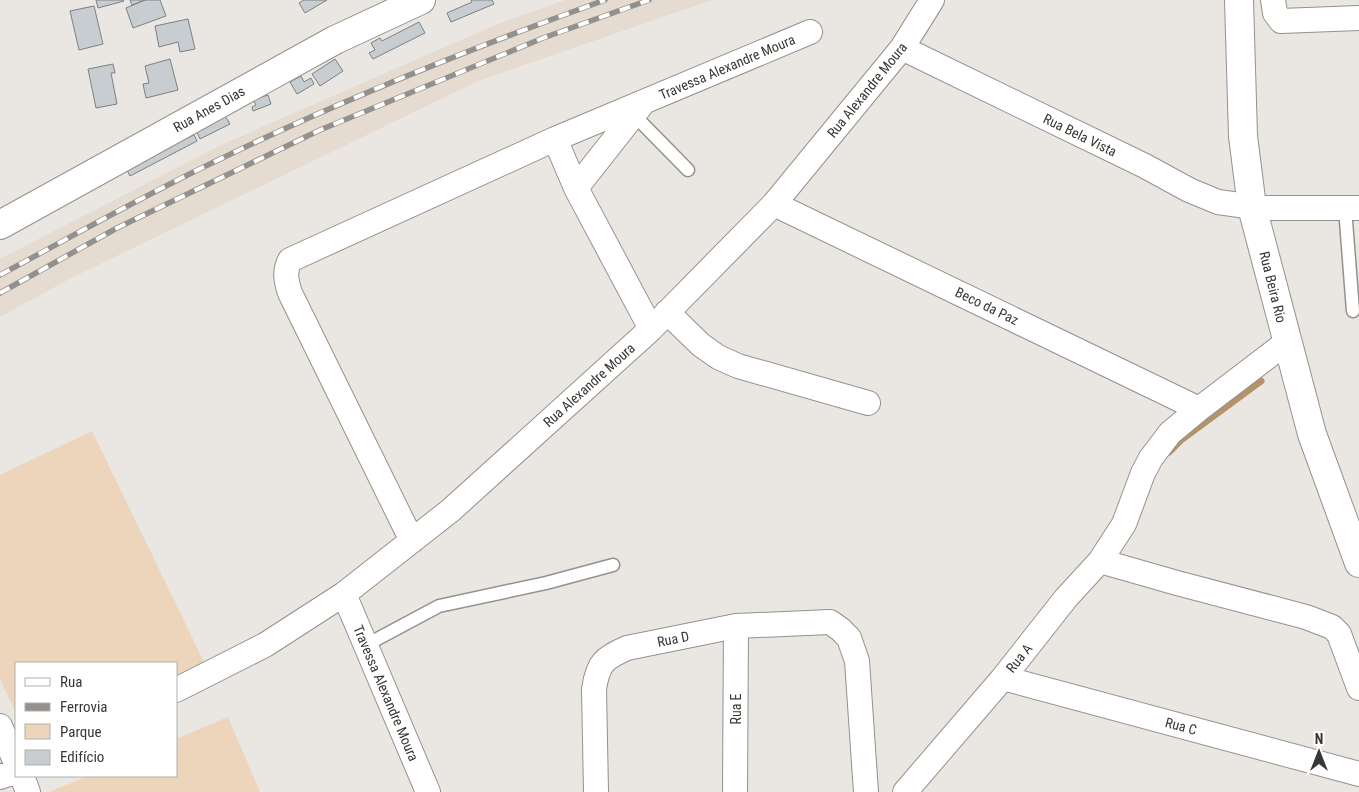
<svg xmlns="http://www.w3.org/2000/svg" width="1359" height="792" viewBox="0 0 1359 792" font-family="'Roboto Condensed',sans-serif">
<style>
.built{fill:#e5dbd0}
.green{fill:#ecd5ba}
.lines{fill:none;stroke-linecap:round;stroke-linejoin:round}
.stream{stroke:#b4936a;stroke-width:7}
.building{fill:#c8cdd1;stroke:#7c8184}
.lane-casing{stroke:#95918c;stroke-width:15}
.street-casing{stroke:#95918c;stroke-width:26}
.secondary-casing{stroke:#95918c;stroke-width:30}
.lane{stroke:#fff;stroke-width:12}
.street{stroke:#fff;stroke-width:24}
.secondary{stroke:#fff;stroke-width:28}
.rail-casing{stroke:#93908d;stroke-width:5.5}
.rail{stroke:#fff;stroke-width:4;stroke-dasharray:11;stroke-linecap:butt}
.labels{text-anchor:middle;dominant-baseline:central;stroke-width:5;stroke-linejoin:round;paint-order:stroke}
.street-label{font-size:14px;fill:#393735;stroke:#fff}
</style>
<rect width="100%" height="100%" fill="#eae6e1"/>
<!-- built -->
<path class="built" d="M 565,0 L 712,0 L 478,81 L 69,279 L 0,317 L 0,259 L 221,145 L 500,23 Z"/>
<!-- green -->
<path class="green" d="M 92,431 L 206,666 L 176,680 L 176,663 L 16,663 L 16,713 L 0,679 L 0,475 Z
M 228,717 L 260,792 L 49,792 L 88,776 L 176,776 L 176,739 Z"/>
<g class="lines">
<!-- stream -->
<path class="stream" d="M 1169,452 L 1181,440 L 1261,381"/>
</g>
<!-- building -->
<path class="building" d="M 96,0 L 123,0 L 124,1 L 98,8 Z
M 130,0 L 145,0 L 132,5 Z
M 145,0 L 160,0 L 166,16 L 133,28 L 126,8 Z
M 304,0 L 327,0 L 305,13 L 299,3 Z
M 471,0 L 492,0 L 494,4 L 451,22 L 447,13 L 472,2 Z
M 94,6 L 103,44 L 79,50 L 70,11 Z
M 188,19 L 195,49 L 180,52 L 178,42 L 159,47 L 155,26 Z
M 419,22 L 425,33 L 373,59 L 369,53 L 375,50 L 371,43 L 380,38 L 382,41 Z
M 170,59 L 178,90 L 146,98 L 143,84 L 149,83 L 145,66 Z
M 335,59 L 343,71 L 320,86 L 312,74 Z
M 113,64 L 115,73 L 111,73 L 117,104 L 96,108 L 88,69 Z
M 301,76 L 304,82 L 311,78 L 314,84 L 297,94 L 290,82 Z
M 268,95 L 271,104 L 253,111 L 252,107 L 256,105 L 253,100 Z
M 224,114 L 230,124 L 200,139 L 195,128 Z
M 184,132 L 187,138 L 194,135 L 197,141 L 130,176 L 125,166 Z"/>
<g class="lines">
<defs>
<path id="lane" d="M 634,115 L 688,170
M 1345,208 L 1353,311
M 366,645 L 439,606 L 546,583 L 613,565"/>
<path id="street" d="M 1273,0 L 1275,13 L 1281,21 L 1359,18
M 902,48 L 1145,166 L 1189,190 L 1218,202 L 1261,208 L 1359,208
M 555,139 L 576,188 L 651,329
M 576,188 L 643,103
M 774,204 L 1199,409
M 667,312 L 701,345 L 718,357 L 738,366 L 868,403
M 412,541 L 290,293 C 286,281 284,271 290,260 L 555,139 L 810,32
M 1100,561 L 1177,583 L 1306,617 L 1332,627 L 1339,634 L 1359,688
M 344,594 L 428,792
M 1003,678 L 1359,774
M 176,690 L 265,645 L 344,594 L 451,510 L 651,329 L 774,204 L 902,48 L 932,0
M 0,726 L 16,763
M 22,776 L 28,792
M 0,777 L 16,771
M 596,792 L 594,689 C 598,663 604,658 627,648 L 736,626 L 830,622 L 840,629 L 849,638 L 857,661 L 866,792
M 735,792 L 736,626
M 905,792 L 1003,678 L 1066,598 L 1100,561 L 1124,524 L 1143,473 L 1151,458 L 1170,433 L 1199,409 L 1287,342"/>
<path id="secondary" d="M 1239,0 L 1243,136 L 1252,207 L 1312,434 L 1359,563
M 0,225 L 335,40 L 421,0"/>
</defs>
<!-- lane casing -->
<use href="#lane" class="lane-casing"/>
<!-- street casing -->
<use href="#street" class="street-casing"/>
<!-- secondary casing -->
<use href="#secondary" class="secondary-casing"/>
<!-- lane -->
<use href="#lane" class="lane"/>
<!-- street -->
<use href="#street" class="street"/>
<!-- secondary -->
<use href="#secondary" class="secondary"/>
<defs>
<path id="rail" d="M 0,275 C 71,237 141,197 214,162 C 341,100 472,48 605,0
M 0,293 L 117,228 L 320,130 L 543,38 L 649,0"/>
</defs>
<!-- rail casing -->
<use href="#rail" class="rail-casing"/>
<!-- rail -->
<use href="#rail" class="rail"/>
</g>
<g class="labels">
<!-- street labels -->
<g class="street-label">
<text transform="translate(727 67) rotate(-23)">Travessa Alexandre Moura</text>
<text transform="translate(867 90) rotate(-51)">Rua Alexandre Moura</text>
<text transform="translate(209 109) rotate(-29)">Rua Anes Dias</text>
<text transform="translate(1080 135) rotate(26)">Rua Bela Vista</text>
<text transform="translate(1273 287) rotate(76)">Rua Beira Rio</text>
<text transform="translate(987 306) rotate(26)">Beco da Paz</text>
<text transform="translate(589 385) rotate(-42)">Rua Alexandre Moura</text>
<text transform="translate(673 639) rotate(-11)">Rua D</text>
<text transform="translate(1019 658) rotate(-51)">Rua A</text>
<text transform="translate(386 693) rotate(67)">Travessa Alexandre Moura</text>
<text transform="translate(736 709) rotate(-90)">Rua E</text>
<text transform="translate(1181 726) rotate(15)">Rua C</text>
</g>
</g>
<!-- legend -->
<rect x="15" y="662" width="162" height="115" fill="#ffffff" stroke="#b0afae"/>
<rect x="25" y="678" width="25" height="8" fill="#ffffff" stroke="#b0afae"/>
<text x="60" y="687" font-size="15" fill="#393735">Rua</text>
<rect x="25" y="703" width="25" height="8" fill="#93908d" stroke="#b0afae"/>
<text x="60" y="712" font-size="15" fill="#393735">Ferrovia</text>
<rect x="25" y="724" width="25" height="15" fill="#ecd5ba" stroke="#b0afae"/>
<text x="60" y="737" font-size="15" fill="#393735">Parque</text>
<rect x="25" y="750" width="25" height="15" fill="#c8cdd1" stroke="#b0afae"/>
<text x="60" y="762" font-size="15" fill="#393735">Edifício</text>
<!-- north arrow -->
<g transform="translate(1319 752)" stroke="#ffffff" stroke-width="4" paint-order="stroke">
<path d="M0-4L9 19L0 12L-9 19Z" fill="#393735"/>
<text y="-8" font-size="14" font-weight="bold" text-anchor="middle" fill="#393735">N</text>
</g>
</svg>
